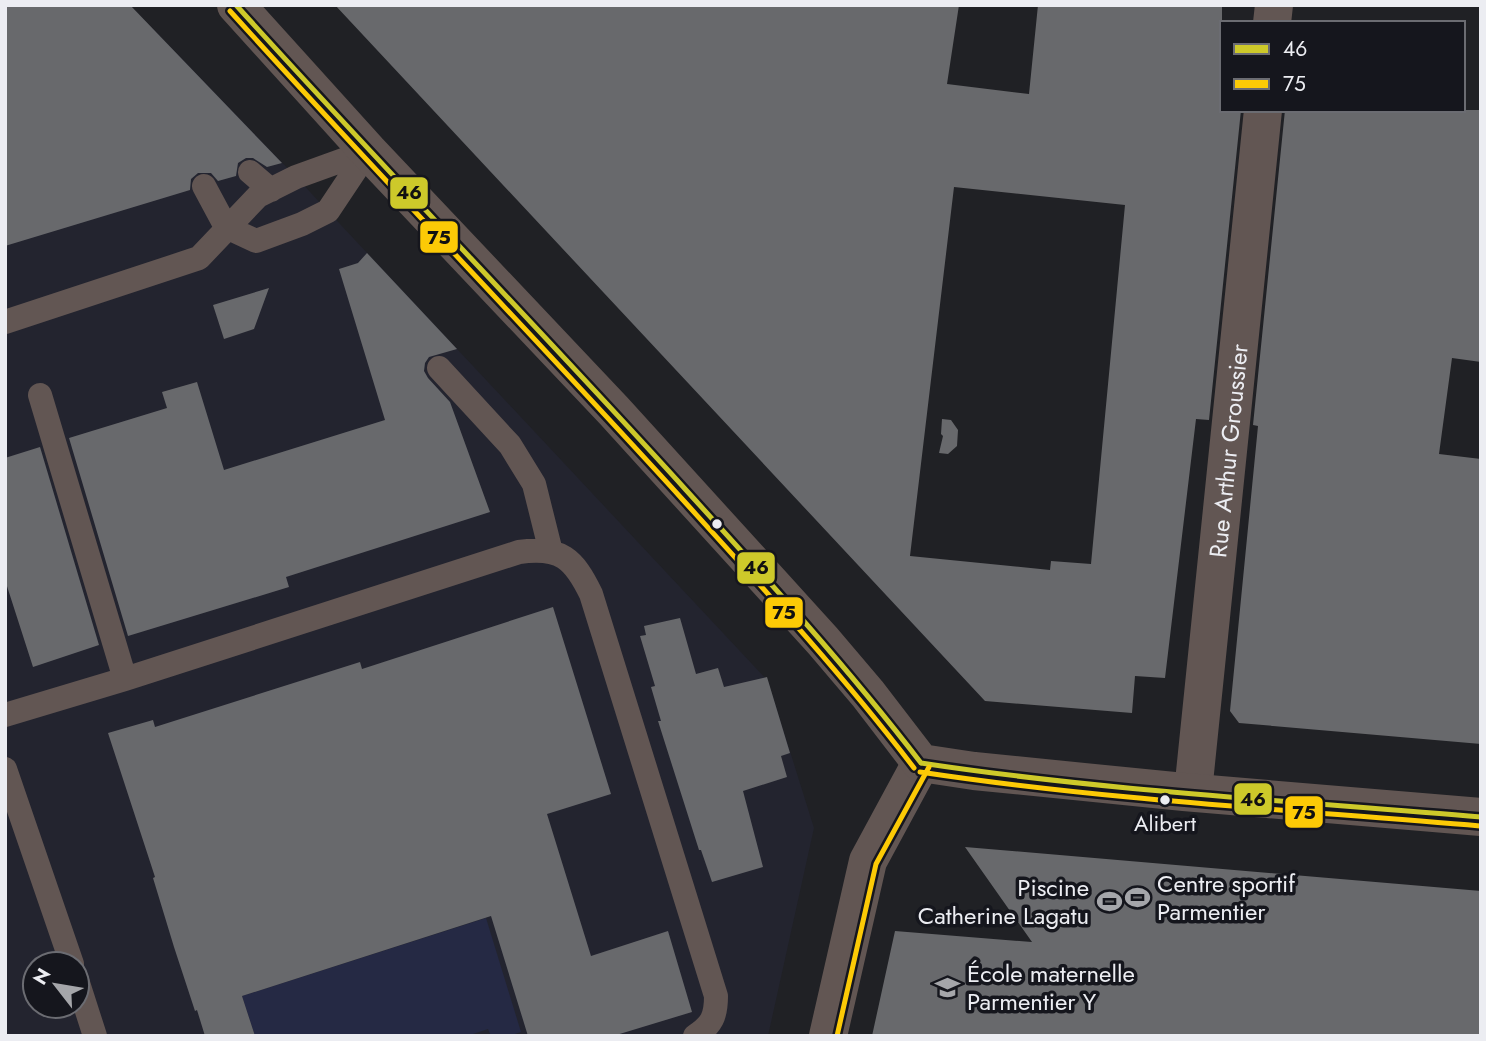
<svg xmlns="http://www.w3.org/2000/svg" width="1486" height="1041" viewBox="0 0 1486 1041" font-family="Jost,sans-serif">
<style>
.built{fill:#23242f;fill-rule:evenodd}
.green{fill:#252944}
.building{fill:#68696c;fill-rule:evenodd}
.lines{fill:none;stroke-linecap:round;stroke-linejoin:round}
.service{stroke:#625653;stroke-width:24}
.minor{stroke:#625653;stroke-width:38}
.tertiary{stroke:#625653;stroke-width:38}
.bus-1-casing{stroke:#15161d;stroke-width:10}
.bus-2-casing{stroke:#15161d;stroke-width:10}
.bus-1{stroke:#cdc92a;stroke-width:5}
.bus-2{stroke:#fcca06;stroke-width:5}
.bus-dot{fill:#ecedf2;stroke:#15161d;stroke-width:2.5}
.labels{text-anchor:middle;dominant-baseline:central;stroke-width:7;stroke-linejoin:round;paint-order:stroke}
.bus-label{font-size:22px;fill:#ecedf2;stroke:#15161d}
.street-label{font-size:24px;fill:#ecedf2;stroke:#15161d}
.poi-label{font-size:24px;fill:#ecedf2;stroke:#15161d;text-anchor:start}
.line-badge{stroke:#15161d;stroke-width:2.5}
.pale-badge-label{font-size:19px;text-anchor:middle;font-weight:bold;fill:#111}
</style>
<rect width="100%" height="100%" fill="#202125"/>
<!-- built -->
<path class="built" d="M 5,5 L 130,5 L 296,177 L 768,681 L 814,828 L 768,1036 L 5,1036 ZM 35,964 L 77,964 L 77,1006 L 35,1006 Z"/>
<!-- green -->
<path class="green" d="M 486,918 L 521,1032 L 509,1036 L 491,1036 L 488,1029 L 467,1036 L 255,1036 L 242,996 Z"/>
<!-- building -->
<path class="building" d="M 5,5 L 130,5 L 282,163 L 267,167 L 253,158 L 246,158 L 238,163 L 236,176 L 218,181 L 211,173 L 198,173 L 191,179 L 190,190 L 5,246 Z
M 335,5 L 959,5 L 947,84 L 1029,94 L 1038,5 L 1222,5 L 1222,110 L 1241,110 L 1209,420 L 1196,419 L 1165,678 L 1135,676 L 1132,713 L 985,701 ZM 954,187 L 1125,205 L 1091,564 L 1051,561 L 1050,570 L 910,556 Z
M 1285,110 L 1481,110 L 1481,362 L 1452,358 L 1439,454 L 1481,459 L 1481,744 L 1239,723 L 1230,711 L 1258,426 L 1253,425 Z
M 367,253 L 457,349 L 429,357 L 425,363 L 424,371 L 428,378 L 450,402 L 490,512 L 286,577 L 289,587 L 128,636 L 69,438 L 167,408 L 162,392 L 197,382 L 224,470 L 385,420 L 339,269 L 358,263 Z
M 269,288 L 254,329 L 224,339 L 213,305 Z
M 942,419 L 951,420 L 958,430 L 957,446 L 948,454 L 939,453 L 943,436 L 941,434 Z
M 40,447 L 99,645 L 33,667 L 5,580 L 5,458 Z
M 553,607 L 611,794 L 547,814 L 591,956 L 668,931 L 692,1012 L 613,1036 L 528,1036 L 491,916 L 242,996 L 255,1036 L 205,1036 L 197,1010 L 195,1011 L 174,947 L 153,878 L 155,877 L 108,733 L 153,720 L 155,727 L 360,662 L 362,669 Z
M 680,618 L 696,674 L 718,668 L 724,687 L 767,677 L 790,753 L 781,756 L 787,777 L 743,791 L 763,867 L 712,882 L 701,850 L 699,850 L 658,721 L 661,721 L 651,687 L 655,686 L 640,636 L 646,635 L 644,626 Z
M 965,847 L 1481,891 L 1481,1036 L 872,1036 L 895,931 L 1032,942 Z"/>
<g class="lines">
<!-- service -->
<path class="service" d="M 250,172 L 271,190
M 204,186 L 226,227 L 256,241 L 302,224 L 328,211 L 368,151
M 5,322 L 199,258 L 258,196 L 296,177 L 368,151
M 439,368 L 510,445 L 534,484 L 551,552
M 40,395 L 125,679
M 5,715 L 125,679 L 519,552 C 561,546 574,559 591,594 L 716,996 C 716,1016 712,1025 695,1036
M 5,769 L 72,964
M 77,980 L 95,1036"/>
<!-- minor -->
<g class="minor">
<path d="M 1272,23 L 1274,5"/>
<path id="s1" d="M 1193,792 L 1263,110"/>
<path d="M 828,1036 L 868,861 L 921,763"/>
</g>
<!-- tertiary -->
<path class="tertiary" d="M 236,5 L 368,151 L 614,411 L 823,641 L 868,694 L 921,763 L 974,771 L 1184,792 L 1481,817"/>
<defs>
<path id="bus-1" d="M 236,5 C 384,169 538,327 686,490 C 767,579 848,668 921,763
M 921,763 C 1106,791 1294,801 1481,817"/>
<path id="bus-2" d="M 230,11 C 379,176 533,335 683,500 C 763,588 842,674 914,768
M 920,772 C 1105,800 1294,810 1480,826
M 837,1036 L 876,864 L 929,767"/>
</defs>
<!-- bus-1 casing -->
<use href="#bus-1" class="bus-1-casing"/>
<!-- bus-2 casing -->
<use href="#bus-2" class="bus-2-casing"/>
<!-- bus-1 -->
<use href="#bus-1" class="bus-1"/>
<!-- bus-2 -->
<use href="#bus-2" class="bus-2"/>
</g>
<!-- icons -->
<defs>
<symbol id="stadium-bare" viewBox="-9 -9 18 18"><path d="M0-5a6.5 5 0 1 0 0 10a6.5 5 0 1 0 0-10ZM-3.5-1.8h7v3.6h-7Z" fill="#a5a6aa" stroke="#15161d" stroke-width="2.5" paint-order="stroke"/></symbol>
<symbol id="school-bare" viewBox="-9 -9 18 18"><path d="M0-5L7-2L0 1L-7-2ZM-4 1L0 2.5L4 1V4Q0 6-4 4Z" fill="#a5a6aa" stroke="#15161d" stroke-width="2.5" paint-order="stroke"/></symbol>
</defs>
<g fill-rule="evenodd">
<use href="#stadium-bare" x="1120" y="880" width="35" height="35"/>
<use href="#stadium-bare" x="1092" y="884" width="35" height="35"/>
<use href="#school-bare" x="930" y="970" width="35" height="35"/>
</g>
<!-- markers -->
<g class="bus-dot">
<circle cx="717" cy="524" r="6"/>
<circle cx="1165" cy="800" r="6"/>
</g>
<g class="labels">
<!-- bus labels -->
<g class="bus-label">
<text x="1165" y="823">Alibert</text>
</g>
<!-- street labels -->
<g class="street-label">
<text stroke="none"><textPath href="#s1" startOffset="343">Rue Arthur Groussier</textPath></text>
</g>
<!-- poi labels -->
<g class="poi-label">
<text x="1157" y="883">Centre sportif<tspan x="1157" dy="28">Parmentier</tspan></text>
<text x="1089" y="887" text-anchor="end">Piscine<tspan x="1089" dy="28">Catherine Lagatu</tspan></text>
<text x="967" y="973">École maternelle<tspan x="967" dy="28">Parmentier Y</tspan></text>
</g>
</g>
<g class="line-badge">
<rect x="389" y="176" width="40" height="34" rx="7" fill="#cdc92a"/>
<rect x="419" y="220" width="40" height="34" rx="7" fill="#fcca06"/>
<rect x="736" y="551" width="40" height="34" rx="7" fill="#cdc92a"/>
<rect x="764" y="596" width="40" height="33" rx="7" fill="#fcca06"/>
<rect x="1233" y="782" width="40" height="34" rx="7" fill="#cdc92a"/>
<rect x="1284" y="795" width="40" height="34" rx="7" fill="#fcca06"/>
</g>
<g class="pale-badge-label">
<text x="409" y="199">46</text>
<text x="439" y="244">75</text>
<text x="756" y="574">46</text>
<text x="784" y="619">75</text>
<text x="1253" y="806">46</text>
<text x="1304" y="819">75</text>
</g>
<!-- border -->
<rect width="1486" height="1041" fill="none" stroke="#ecedf2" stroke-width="14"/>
<!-- legend -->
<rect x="1220" y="21" width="245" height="91" fill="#15161d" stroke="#6b6c72" stroke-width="2"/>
<rect x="1234" y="44" width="35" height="10" fill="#cdc92a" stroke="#6b6c72" stroke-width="2"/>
<text x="1283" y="56" font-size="21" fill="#ecedf2">46</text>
<rect x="1234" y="79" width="35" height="10" fill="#fcca06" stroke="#6b6c72" stroke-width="2"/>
<text x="1283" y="91" font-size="21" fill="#ecedf2">75</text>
<!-- north arrow -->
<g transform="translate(56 985) rotate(301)"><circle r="33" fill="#15161d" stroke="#6b6c72" stroke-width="2"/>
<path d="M0-5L12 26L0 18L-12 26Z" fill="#a5a6aa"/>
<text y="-10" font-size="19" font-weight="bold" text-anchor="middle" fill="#ecedf2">N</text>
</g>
</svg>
